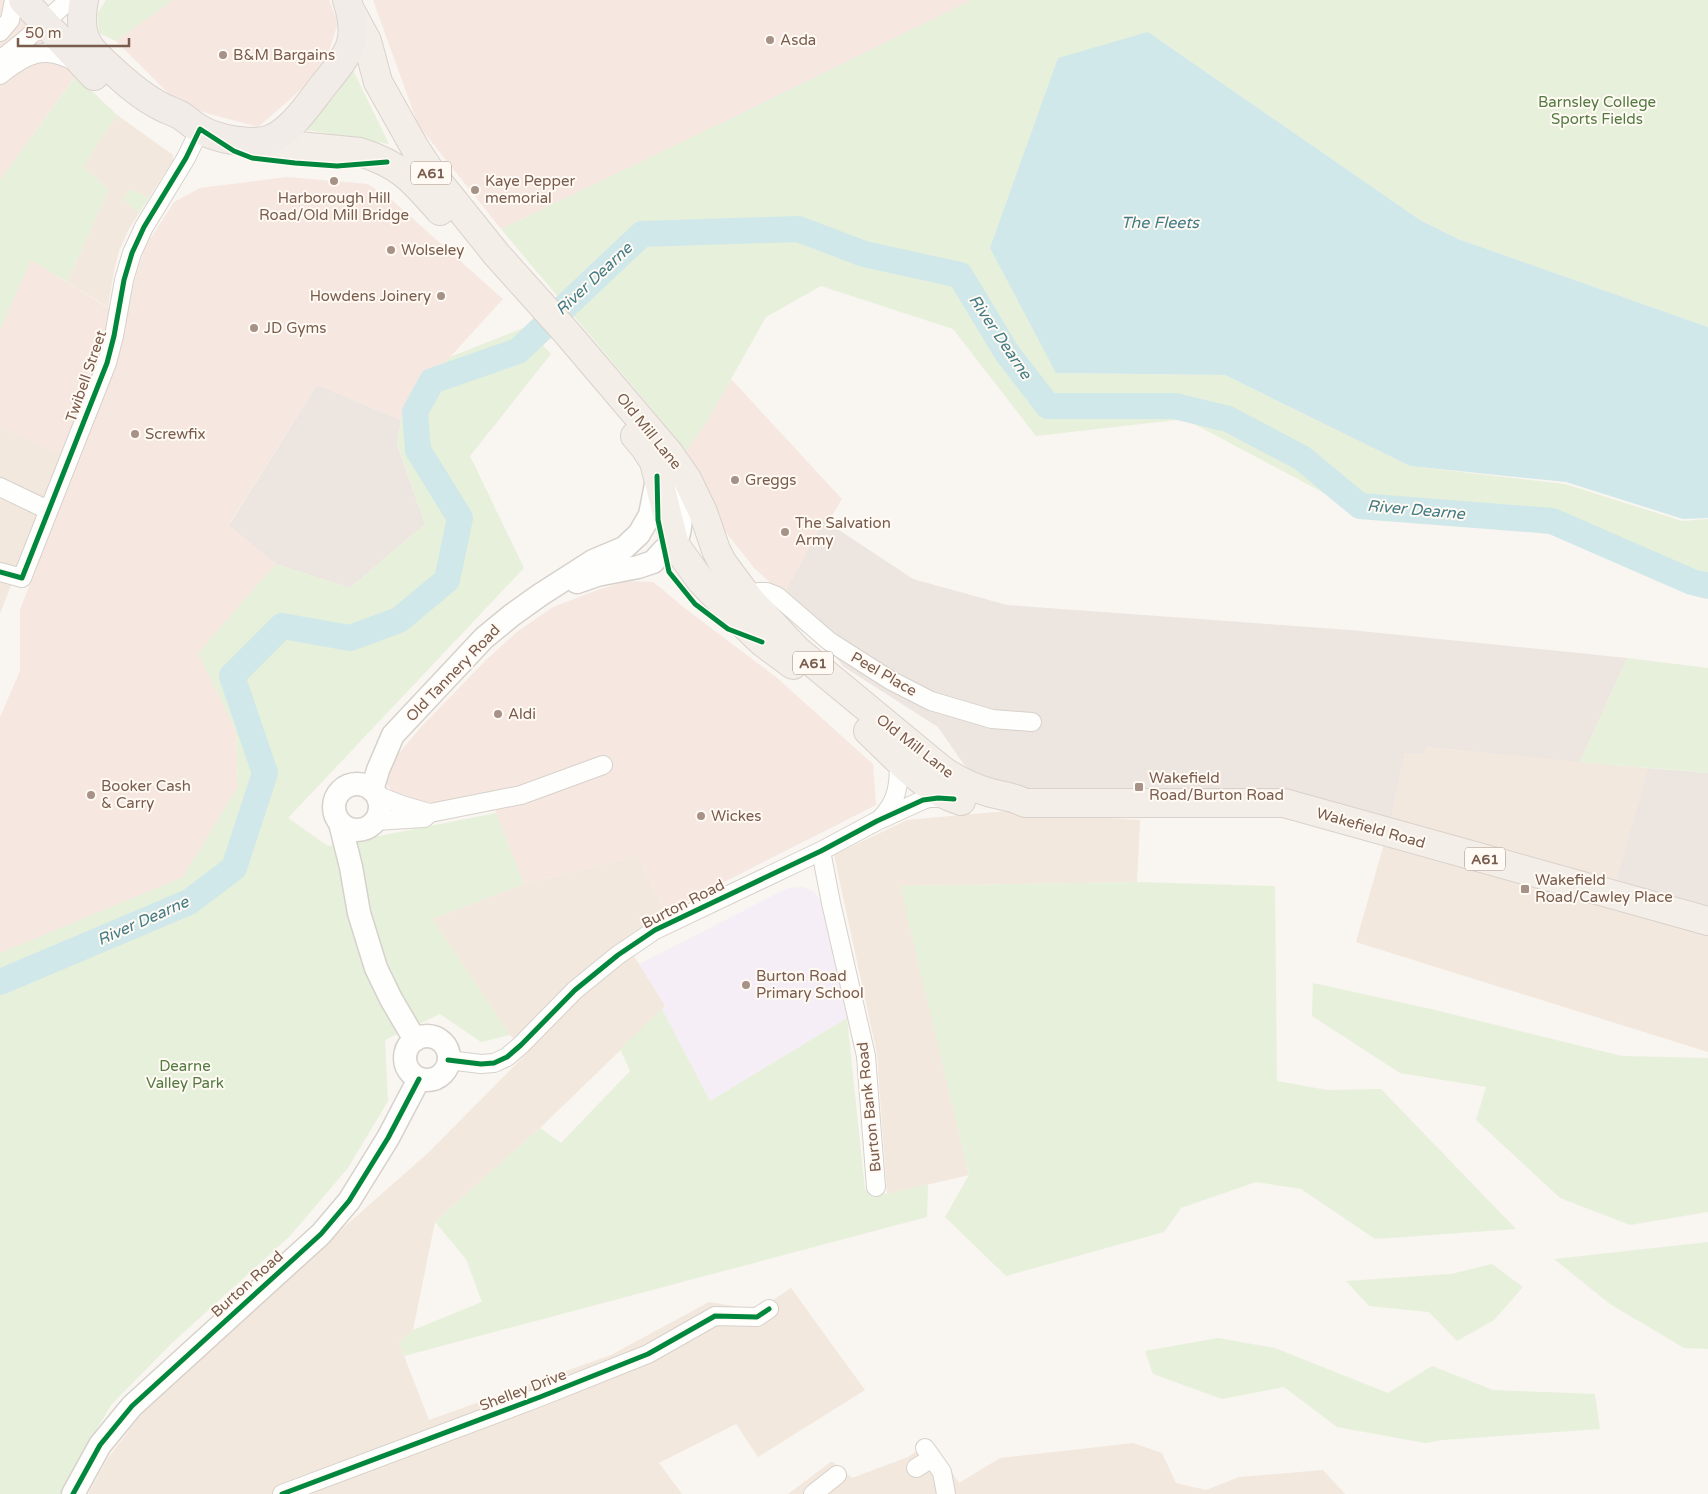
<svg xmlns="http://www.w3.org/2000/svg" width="1708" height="1494" viewBox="0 0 1708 1494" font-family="'Varela Round',sans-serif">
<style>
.residential{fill:#f2e8de}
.commercial{fill:#f6e8e1}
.industrial{fill:#ede5e0}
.education{fill:#f6eef6}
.green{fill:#e7f0db}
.water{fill:#d0e8ea}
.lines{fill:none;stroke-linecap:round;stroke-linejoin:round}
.river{stroke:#d0e8ea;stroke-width:26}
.minor-casing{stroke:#d7d1cb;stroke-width:20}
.tertiary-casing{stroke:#d7d1cb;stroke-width:25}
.primary-casing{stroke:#dad1cc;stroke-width:30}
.trunk-casing{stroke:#dad1cc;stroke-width:30}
.minor{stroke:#fefefd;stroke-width:18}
.tertiary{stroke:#fefefd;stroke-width:22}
.primary{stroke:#f3eee8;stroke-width:28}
.trunk{stroke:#f2ece8;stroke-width:28}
.cycleway-casing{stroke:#fffaf3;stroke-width:8}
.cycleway{stroke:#00873e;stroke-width:5}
.poi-dot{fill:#a69286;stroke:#fffaf3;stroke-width:2}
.labels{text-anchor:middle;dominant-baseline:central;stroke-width:4;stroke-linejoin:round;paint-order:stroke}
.shield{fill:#fffaf3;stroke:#a28b7f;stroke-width:1}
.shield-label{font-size:14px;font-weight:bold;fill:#7a5c4d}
.poi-label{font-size:15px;fill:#7a5c4d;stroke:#fffaf3;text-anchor:start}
.park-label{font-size:15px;fill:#537a41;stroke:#fffaf3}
.street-label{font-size:15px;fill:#7a5c4d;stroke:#fffaf3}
.water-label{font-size:16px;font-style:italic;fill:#437c86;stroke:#fffaf3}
</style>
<rect width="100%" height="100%" fill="#f9f5f0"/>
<!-- residential -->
<path class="residential" d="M 117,115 L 173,155 L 173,160 L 129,229 L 119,251 L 114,271 L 108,307 L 67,282 L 109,189 L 82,167 Z
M 0,427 L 61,454 L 0,614 Z
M 1425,747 L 1648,768 L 1614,887 L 1708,911 L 1708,1052 L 1356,942 L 1391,819 L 1405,753 L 1422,755 Z
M 1006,811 L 1140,820 L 1137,882 L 901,886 L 969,1175 L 887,1194 L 877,1054 L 834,855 L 907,820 Z
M 637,856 L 665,912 L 623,939 L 666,1006 L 540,1128 L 435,1222 L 413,1330 L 399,1343 L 429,1420 L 611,1355 L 709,1302 L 758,1310 L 791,1288 L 865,1390 L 758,1457 L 736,1424 L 659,1463 L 682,1494 L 88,1494 L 108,1458 L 143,1412 L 215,1341 L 428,1153 L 527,1053 L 510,1035 L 432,919 L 524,884 Z
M 932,1441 L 959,1483 L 1000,1458 L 1133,1443 L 1162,1453 L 1176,1483 L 1206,1490 L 1239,1477 L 1323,1470 L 1345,1494 L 788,1494 L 832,1461 L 852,1478 L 908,1457 Z"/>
<!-- commercial -->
<path class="commercial" d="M 0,0 L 4,0 L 80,70 L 0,180 Z
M 173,0 L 329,0 L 338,23 L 324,67 L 295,95 L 258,127 L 181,106 L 116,41 Z
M 373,0 L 972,0 L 734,117 L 501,229 L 418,125 Z
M 287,177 L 368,184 L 393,201 L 503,299 L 403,409 L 401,420 L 317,385 L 229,524 L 276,564 L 199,653 L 236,731 L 238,787 L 183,877 L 0,953 L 0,717 L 20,671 L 20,610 L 77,462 L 0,427 L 0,330 L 31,260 L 123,317 L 145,247 L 174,202 L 200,188 Z
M 731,379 L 842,499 L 784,595 L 755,569 L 706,507 L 685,453 L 708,420 Z
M 629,581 L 653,582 L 661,588 L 682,606 L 776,677 L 873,764 L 876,805 L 665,912 L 637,856 L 524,884 L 496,813 L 492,795 L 455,802 L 416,802 L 392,791 L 387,785 L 387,775 L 394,759 L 421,727 L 485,661 L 518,631 L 553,607 L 600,589 Z"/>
<!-- industrial -->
<path class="industrial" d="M 317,385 L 401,420 L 397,444 L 425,524 L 350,588 L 276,564 L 229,525 Z
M 824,520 L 913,579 L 1007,605 L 1350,630 L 1627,658 L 1580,762 L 1426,747 L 1422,755 L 1405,753 L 1391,819 L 1276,790 L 1005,789 L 967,769 L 938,727 L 844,667 L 784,595 Z
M 1648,768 L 1708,773 L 1708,911 L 1614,887 Z"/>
<!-- education -->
<path class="education" d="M 803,887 L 813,891 L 820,900 L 847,1018 L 710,1101 L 662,1009 L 665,1006 L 639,964 L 788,888 Z"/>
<!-- green -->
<path class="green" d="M 106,0 L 173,0 L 116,41 L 99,33 L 97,14 Z
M 972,0 L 1708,0 L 1708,327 L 1458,239 L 1420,220 L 1148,32 L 1056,373 L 1225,375 L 1410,466 L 1565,484 L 1682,521 L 1708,519 L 1708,586 L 1692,582 L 1552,521 L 1365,515 L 1185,419 L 1036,436 L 953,329 L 821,286 L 766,317 L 708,420 L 685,453 L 676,438 L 501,229 L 734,117 Z
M 351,66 L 389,144 L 301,129 Z
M 76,76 L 117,115 L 83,167 L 109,189 L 67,282 L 31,260 L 0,330 L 0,180 Z
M 130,189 L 149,198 L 139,213 L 123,199 Z
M 526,327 L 551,354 L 470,456 L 524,568 L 288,818 L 328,846 L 496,813 L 524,884 L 432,919 L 510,1035 L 481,1042 L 440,1014 L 385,1040 L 388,1101 L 348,1168 L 290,1236 L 172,1343 L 111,1405 L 73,1470 L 62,1494 L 0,1494 L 0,953 L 183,877 L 238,787 L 236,731 L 198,653 L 276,564 L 350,588 L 425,524 L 397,443 L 403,409 L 450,357 Z
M 1627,658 L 1708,668 L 1708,773 L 1580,762 Z
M 1137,882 L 1275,886 L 1277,1081 L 1327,1090 L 1381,1089 L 1516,1229 L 1375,1239 L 1301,1189 L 1256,1182 L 1181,1208 L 1164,1232 L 1006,1276 L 945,1217 L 969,1175 L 900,886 Z
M 1313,983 L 1431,1009 L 1622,1056 L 1708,1058 L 1708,1212 L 1630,1225 L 1560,1198 L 1476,1120 L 1486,1087 L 1400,1073 L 1312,1016 Z
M 662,1009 L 710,1101 L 847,1018 L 865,1190 L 887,1194 L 928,1184 L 927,1217 L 404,1356 L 399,1343 L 413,1330 L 482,1302 L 466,1259 L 435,1222 L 540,1128 L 561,1143 L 630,1071 L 620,1049 Z
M 1708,1242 L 1708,1349 L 1684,1348 L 1610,1304 L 1554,1259 Z
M 1492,1264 L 1523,1287 L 1494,1320 L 1457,1341 L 1429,1312 L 1369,1306 L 1346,1281 L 1451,1274 Z
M 1218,1338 L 1275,1348 L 1388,1393 L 1432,1366 L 1493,1390 L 1595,1394 L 1600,1429 L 1443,1440 L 1425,1443 L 1337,1427 L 1284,1387 L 1222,1399 L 1153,1374 L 1145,1351 Z"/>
<!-- water -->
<path class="water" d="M 1148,32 L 1420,220 L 1458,239 L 1708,327 L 1708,518 L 1683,519 L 1566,482 L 1410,466 L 1225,375 L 1056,373 L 990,248 L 1058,58 Z"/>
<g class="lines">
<!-- river -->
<path class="river" d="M 0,982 L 189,902 L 234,868 L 265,773 L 232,676 L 282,626 L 350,638 L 399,620 L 447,580 L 460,518 L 418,450 L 415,412 L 432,381 L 518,351 L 642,234 L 798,229 L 864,254 L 960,275 L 1007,353 L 1048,406 L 1175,406 L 1228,419 L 1302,458 L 1360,506 L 1552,521 L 1692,582 L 1708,586"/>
<defs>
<path id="minor" d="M 0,32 L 10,20 L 14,0
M 0,60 L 25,40 L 69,0
M 0,75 C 26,54 45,44 77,63
M 0,487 L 48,510
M 0,572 L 22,578 L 107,363 L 114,336 L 124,280 L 132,253 L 144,227 L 186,158 L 200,129
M 744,607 L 758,592 L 767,592 L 777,596 L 829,641 L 890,680 L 931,701 L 992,719 L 1032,722
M 376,795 L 402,805 L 429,813
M 881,818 C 898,801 899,784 899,761
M 375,821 L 424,818 L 430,813 L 521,795 L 603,765
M 821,851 L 831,903 L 866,1056 L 876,1187
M 448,1060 L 481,1064 L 494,1063 L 507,1057 L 521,1045 L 575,990 L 618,955 L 655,930 L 821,851 L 877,821 L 923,800 L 929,798 L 949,798
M 925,1448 L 942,1472 L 946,1494
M 916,1468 L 932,1458
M 282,1494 L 540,1397 L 648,1354 L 715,1316 L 757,1317 L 769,1309
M 813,1494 L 837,1475"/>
<path id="tertiary" d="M 577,582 L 597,575 L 638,567 L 653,562 L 664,550 L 675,545 C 687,518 678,490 671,462
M334 807a23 23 0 1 1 46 0a23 23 0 1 1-46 0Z
M 372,790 L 378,770 L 393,735 L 484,638 L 512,615 L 540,595 L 593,561 L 624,548 L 639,534 L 650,515 L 657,479
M 340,823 L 351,867 L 359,913 L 376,968 L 391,999 L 415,1040
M405 1058a22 22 0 1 1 44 0a22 22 0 1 1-44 0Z
M 73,1494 L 100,1445 L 132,1406 L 321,1234 L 349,1201 L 388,1138 L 419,1079"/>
<path id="primary" d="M 352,13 L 367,41 L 378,82 L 415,148 L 432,174 L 497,255 L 567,333 L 669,453 L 687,479 L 703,512 L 716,550 L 722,562 L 750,600 L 797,650 L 941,769 C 956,780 973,788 991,793 C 1003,796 1014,797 1025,803 L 1284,803 L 1708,921
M 258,142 L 360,152 C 401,165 413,180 440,211
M 635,436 L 645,448 L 654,462 L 675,545 L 701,581 L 736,617 L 762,642 L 793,665
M 868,731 C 896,757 923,790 961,801"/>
<path id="trunk" d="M 23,0 L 94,76
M 84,0 C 81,15 80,31 88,44 C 93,53 101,59 108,66 C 125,82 142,97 162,107 C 168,110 174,112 180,115 C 186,119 192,124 198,128 C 215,139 252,146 271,139 C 293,130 312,99 326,82 C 350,53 360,39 347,0"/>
</defs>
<!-- minor casing -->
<use href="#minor" class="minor-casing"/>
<!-- tertiary casing -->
<use href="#tertiary" class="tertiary-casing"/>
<!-- primary casing -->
<use href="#primary" class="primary-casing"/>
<!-- trunk casing -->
<use href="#trunk" class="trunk-casing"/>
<!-- minor -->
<use href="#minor" class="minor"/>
<!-- tertiary -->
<use href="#tertiary" class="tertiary"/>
<!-- primary -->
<use href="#primary" class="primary"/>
<!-- trunk -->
<use href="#trunk" class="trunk"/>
<defs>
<path id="cycleway" d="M 657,476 L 658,520 L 669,572 L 695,604 L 728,629 L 762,642
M 0,572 L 22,578 L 107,363 L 114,336 L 124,280 L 132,253 L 144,227 L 186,158 L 200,129 L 234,151 L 252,158 L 295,163 L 337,166 L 387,162
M 448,1060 L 481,1064 L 494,1063 L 507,1057 L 521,1045 L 575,990 L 618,955 L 655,930 L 821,851 L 877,821 L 923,800 L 938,798 L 954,799
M 73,1494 L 100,1445 L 132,1406 L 321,1234 L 349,1201 L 388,1138 L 419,1079
M 282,1494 L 540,1397 L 648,1354 L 715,1316 L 757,1317 L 769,1309"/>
</defs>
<!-- cycleway casing -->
<use href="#cycleway" class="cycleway-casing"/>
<!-- cycleway -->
<use href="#cycleway" class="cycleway"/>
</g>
<!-- markers -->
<g class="poi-dot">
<circle cx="770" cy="40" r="5"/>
<circle cx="223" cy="55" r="5"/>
<circle cx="334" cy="181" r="5"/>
<circle cx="475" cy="190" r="5"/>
<circle cx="391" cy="250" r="5"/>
<circle cx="441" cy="296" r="5"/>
<circle cx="254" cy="328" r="5"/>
<circle cx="135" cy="434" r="5"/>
<circle cx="735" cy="480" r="5"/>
<circle cx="785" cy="532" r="5"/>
<circle cx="498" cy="714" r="5"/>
<rect x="1134" y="782" width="10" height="10" rx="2.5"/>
<circle cx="91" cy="795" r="5"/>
<circle cx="701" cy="816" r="5"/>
<rect x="1520" y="884" width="10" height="10" rx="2.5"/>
<circle cx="746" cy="985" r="5"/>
</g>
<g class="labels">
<!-- shield labels -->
<g class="shield">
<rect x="411" y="161.5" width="40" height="23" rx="4"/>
<rect x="793" y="651.5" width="40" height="23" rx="4"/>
<rect x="1465" y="847.5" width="40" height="23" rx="4"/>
</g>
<g class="shield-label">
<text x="431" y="173">A61</text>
<text x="813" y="663">A61</text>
<text x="1485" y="859">A61</text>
</g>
<!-- poi labels -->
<g class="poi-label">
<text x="780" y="40">Asda</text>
<text x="233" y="55">B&amp;M Bargains</text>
<text x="485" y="181">Kaye Pepper<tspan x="485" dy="17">memorial</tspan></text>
<text x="334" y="198" text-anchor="middle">Harborough Hill<tspan x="334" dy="17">Road/Old Mill Bridge</tspan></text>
<text x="401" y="250">Wolseley</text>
<text x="431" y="296" text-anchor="end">Howdens Joinery</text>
<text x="264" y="328">JD Gyms</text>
<text x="145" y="434">Screwfix</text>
<text x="745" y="480">Greggs</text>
<text x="795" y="523">The Salvation<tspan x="795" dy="17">Army</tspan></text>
<text x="508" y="714">Aldi</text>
<text x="1149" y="778">Wakefield<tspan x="1149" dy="17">Road/Burton Road</tspan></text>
<text x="101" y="786">Booker Cash<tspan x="101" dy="17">&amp; Carry</tspan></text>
<text x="711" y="816">Wickes</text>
<text x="1535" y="880">Wakefield<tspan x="1535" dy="17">Road/Cawley Place</tspan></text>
<text x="756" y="976">Burton Road<tspan x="756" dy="17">Primary School</tspan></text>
</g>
<!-- park labels -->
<g class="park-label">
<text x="1597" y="102">Barnsley College<tspan x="1597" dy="17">Sports Fields</tspan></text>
<text x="185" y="1066">Dearne<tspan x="185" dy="17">Valley Park</tspan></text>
</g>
<!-- street labels -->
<g class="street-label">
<text transform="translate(86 376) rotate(-71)">Twibell Street</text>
<text transform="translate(649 431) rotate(51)">Old Mill Lane</text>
<text transform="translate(453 673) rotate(-46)">Old Tannery Road</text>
<text transform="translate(884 674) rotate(30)">Peel Place</text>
<text transform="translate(915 746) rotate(38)">Old Mill Lane</text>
<text transform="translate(1371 828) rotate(16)">Wakefield Road</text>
<text transform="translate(683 904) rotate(-27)">Burton Road</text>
<text transform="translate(869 1107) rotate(-96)">Burton Bank Road</text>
<text transform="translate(247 1284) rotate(-42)">Burton Road</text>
<text transform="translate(523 1390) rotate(-21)">Shelley Drive</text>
</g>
<!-- water labels -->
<g class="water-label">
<text x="1160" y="223">The Fleets</text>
<text transform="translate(594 279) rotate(-43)">River Dearne</text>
<text transform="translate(1000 337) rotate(56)">River Dearne</text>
<text transform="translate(1416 510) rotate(5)">River Dearne</text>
<text transform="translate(143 921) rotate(-24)">River Dearne</text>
</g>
</g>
<!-- scale -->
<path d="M18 38v8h111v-8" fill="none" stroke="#7a5c4d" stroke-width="2.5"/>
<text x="25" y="38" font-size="15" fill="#7a5c4d" stroke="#fffaf3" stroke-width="4" paint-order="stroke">50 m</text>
</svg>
